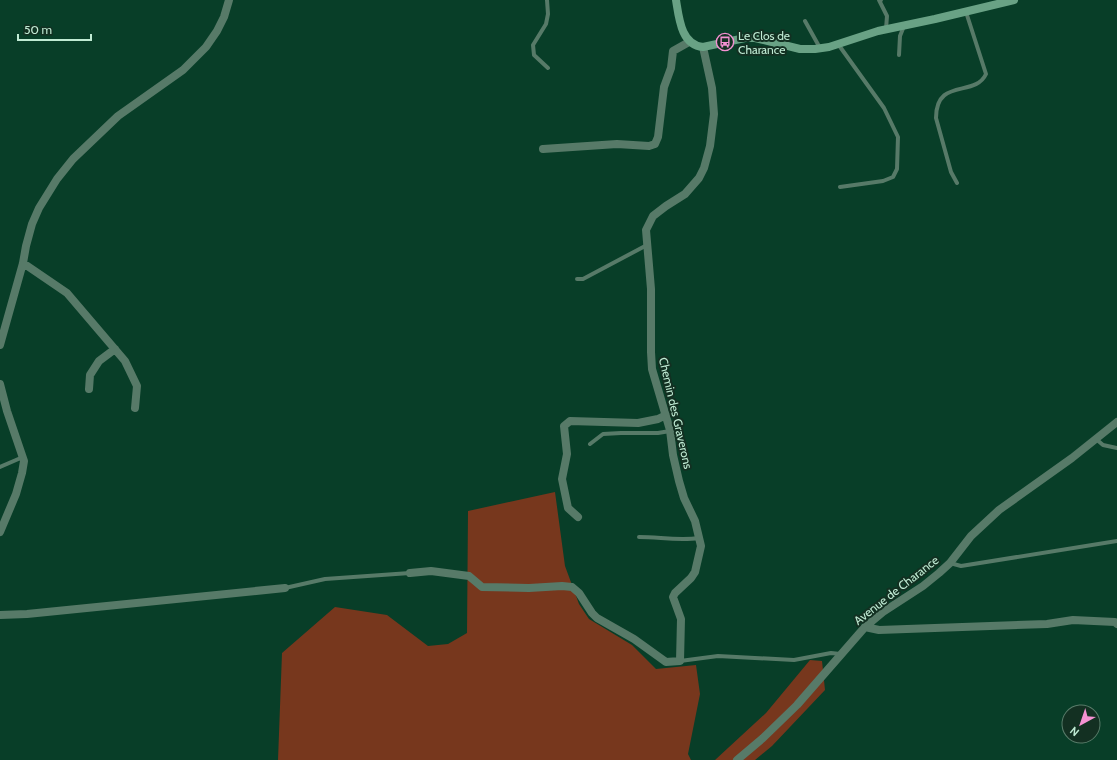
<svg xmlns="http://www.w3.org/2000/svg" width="1117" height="760" viewBox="0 0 1117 760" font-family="Cabin,sans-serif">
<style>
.green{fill:#77371d}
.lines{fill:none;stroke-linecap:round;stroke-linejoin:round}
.lane{stroke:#577a68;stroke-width:4}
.street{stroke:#577a68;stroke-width:8}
.secondary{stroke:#69a285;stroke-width:8}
.labels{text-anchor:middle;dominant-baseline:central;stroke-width:4;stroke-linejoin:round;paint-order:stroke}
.poi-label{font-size:12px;fill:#c0ebd4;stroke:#133022;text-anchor:start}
.street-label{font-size:12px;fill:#c0ebd4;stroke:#133022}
</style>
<rect width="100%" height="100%" fill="#083e28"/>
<!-- green -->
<path class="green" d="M 555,492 L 565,566 L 579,604 L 589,619 L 632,645 L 656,669 L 696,665 L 700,694 L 688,754 L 691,760 L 278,760 L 282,653 L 335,607 L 387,615 L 428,646 L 448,644 L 467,633 L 468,511 Z
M 810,660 L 822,661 L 825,690 L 772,746 L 755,760 L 715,760 L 766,713 Z"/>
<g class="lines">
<!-- lane -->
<path class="lane" d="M 547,0 L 548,14 L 546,24 L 533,45 L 534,55 L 548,68
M 881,0 L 879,0 L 887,16 L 886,29
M 805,21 L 820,48
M 838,44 L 884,108 L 898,137 L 897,169 L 893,177 L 883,181 L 840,187
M 899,55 L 900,36 L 904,26
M 957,183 L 951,172 L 936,118 C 936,77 975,98 986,74 L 966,12
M 577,279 L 583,279 L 647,245
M 1096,439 L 1103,445 L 1117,448
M 590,444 L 603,434 L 621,433 L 658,433 L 670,431
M 0,467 L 23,457
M 639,537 C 659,537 679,541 699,538
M 950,563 L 961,566 L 1117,541
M 285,588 L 325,579 L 410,573
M 680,661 L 718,656 L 794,660 L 831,653 L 840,654"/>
<!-- street -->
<path class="street" d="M 543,149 L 617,144 L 649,146 L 655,144 L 658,137 L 664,87 L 671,68 L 673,51 L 689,42
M 23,263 L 67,293 L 125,361 L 137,386 L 135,408
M 0,345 L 23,263 L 26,246 L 32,224 L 39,208 L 57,179 L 73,159 L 118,116 L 183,70 L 206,47 L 217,31 L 224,17 L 229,0
M 0,384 L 7,411 L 24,461 L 22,473 L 16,494 L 0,532
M 89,389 L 90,375 L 99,361 L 115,349
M 578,517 L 568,508 L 562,479 L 567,454 L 564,426 L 570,421 L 638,423 L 658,419 L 666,415
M 410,573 L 431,571 L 469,576 L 482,587 L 529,588 L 562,586 L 572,587 L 579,593 L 592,613 L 597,618 L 634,639 L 666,662 L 680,661 L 681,619 L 673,597 L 675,593 L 691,578 L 695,572 L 701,546 L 695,521 L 684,498 L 679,481 L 673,455 L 670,430 L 652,369 L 651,352 L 651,289 L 646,230 L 653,216 L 666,206 L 685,194 L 699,178 L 704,168 L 710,146 L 714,114 L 712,88 L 703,47
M 0,615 L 27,614 L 285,588
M 865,627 L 879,630 L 1047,624 L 1073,620 L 1115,622 L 1117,624
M 737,760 L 763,738 L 797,705 L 865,627 L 883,612 L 923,586 L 939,573 L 950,563 L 971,536 L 999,510 L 1072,458 L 1117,422"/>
<!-- secondary -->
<path class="secondary" d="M 676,0 C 679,18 681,45 703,47 L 745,38 L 755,38 L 800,49 L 815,49 L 829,47 L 878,31 L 935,19 L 1014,0"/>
</g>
<!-- icons -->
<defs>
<symbol id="bus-ring" viewBox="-11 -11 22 22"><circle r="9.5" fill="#133022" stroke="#f591d2" stroke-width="1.5"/><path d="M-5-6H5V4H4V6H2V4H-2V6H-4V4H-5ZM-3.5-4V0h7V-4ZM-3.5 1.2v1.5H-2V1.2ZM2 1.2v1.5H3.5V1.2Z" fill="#f591d2"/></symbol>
</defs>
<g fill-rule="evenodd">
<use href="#bus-ring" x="715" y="32" width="20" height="20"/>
</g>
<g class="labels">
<!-- poi labels -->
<g class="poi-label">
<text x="738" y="35">Le Clos de<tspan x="738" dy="14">Charance</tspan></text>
</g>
<!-- street labels -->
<g class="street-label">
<text transform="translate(676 413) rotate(77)">Chemin des Graverons</text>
<text transform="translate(896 590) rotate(-38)">Avenue de Charance</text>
</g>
</g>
<!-- north arrow -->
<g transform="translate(1081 724) rotate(220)"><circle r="19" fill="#133022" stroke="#587b69"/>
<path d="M0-3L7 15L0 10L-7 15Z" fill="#f591d2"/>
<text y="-6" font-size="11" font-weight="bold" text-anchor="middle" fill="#c0ebd4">N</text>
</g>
<!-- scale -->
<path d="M18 34v6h73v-6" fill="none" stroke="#c0ebd4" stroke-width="2"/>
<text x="24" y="34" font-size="12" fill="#c0ebd4" stroke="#133022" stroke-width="3" paint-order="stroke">50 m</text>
</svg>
